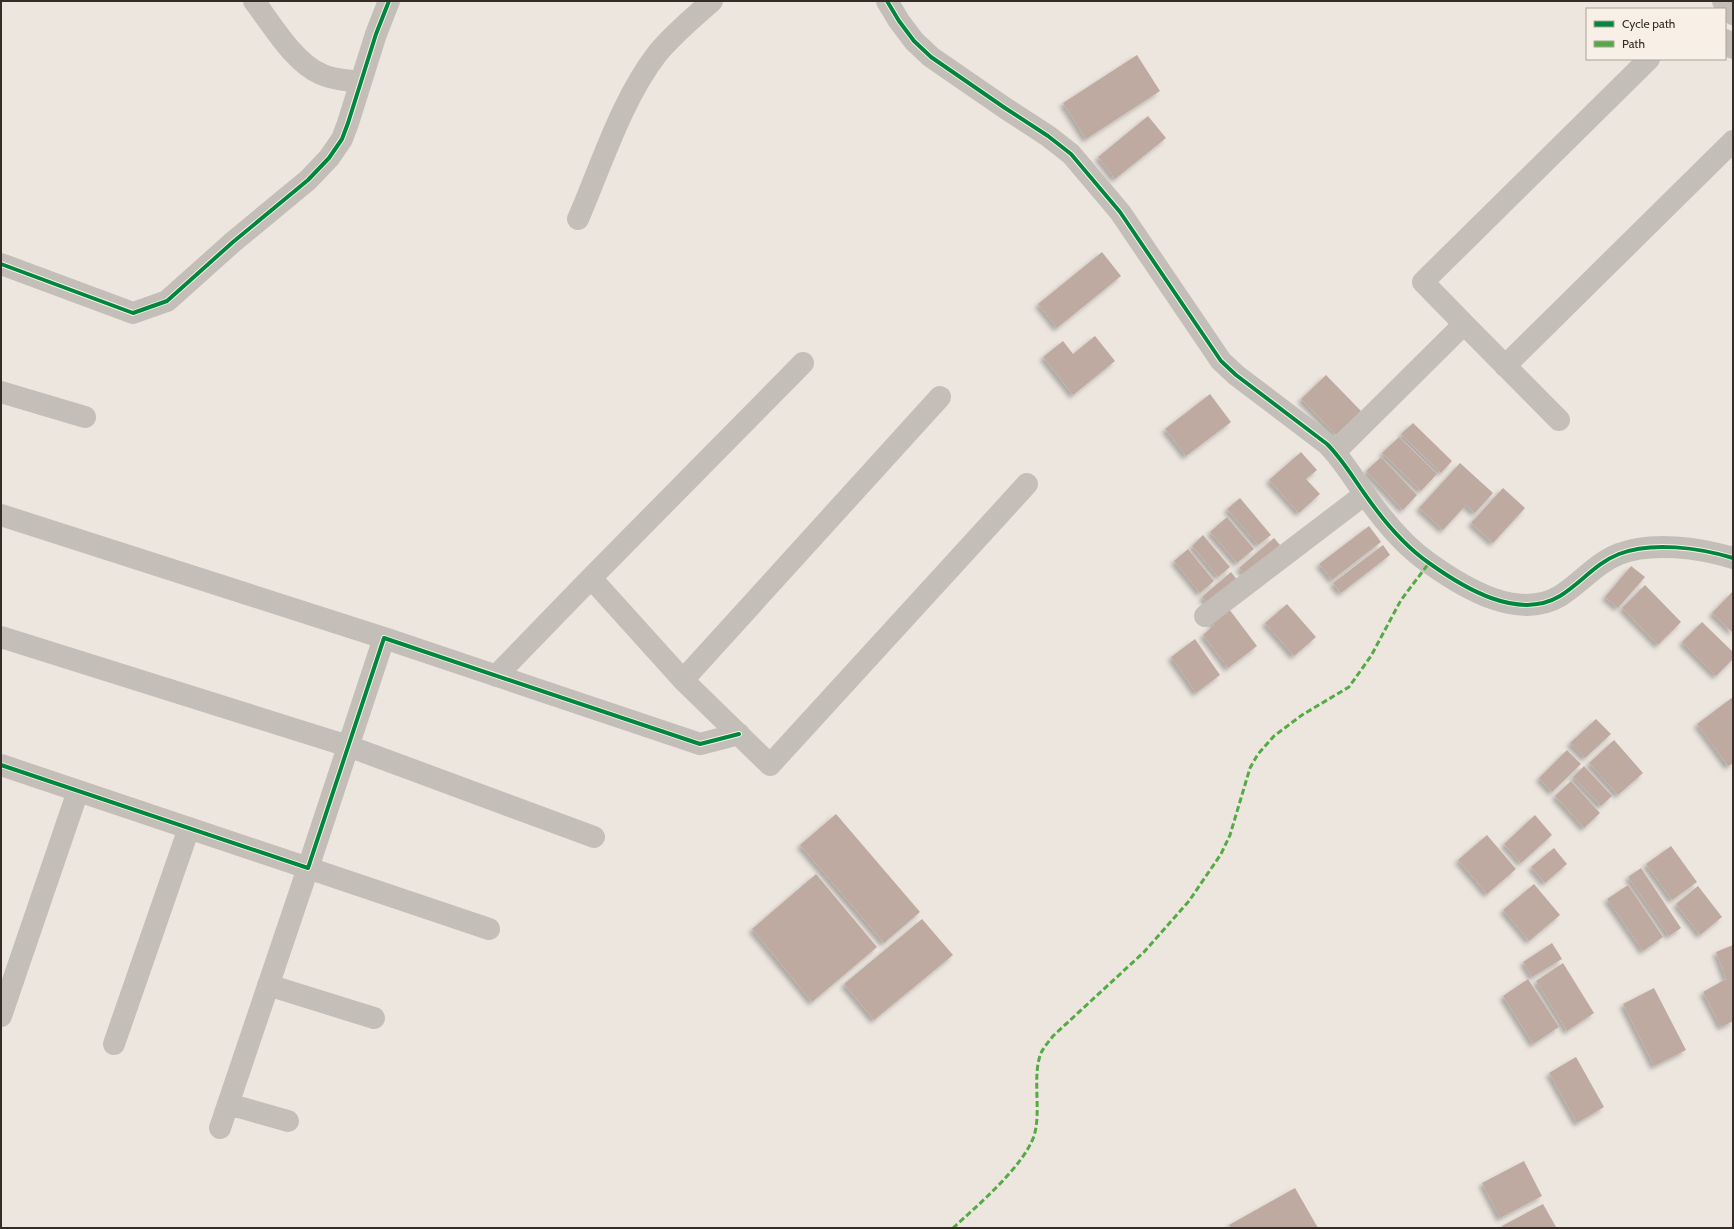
<svg xmlns="http://www.w3.org/2000/svg" width="1734" height="1229" viewBox="0 0 1734 1229" font-family="Cabin,sans-serif">
<style>
.building{fill:#bfaaa1;filter:url(#shadow)}
.lines{fill:none;stroke-linecap:round;stroke-linejoin:round}
.street{stroke:#c4beb8;stroke-width:22}
.quiet{stroke:#54ab44;stroke-width:3;stroke-dasharray:6 3;stroke-linecap:butt}
.cycleway-casing{stroke:#f8f0e6;stroke-width:6}
.cycleway{stroke:#00873e;stroke-width:4}
</style>
<defs>
<filter id="shadow"><feDropShadow dx="-3.5" dy="3.5" stdDeviation="2" flood-color="#0004"/></filter>
</defs>
<rect width="100%" height="100%" fill="#ece6df"/>
<!-- building -->
<path class="building" d="M 1137,55 L 1160,91 L 1086,139 L 1063,103 Z
M 1148,116 L 1166,138 L 1115,179 L 1098,157 Z
M 1102,252 L 1121,276 L 1057,328 L 1038,304 Z
M 1095,336 L 1115,361 L 1073,395 L 1043,357 L 1063,341 L 1073,354 Z
M 1326,375 L 1361,411 L 1336,435 L 1301,399 Z
M 1210,394 L 1231,422 L 1186,456 L 1165,429 Z
M 1413,423 L 1452,461 L 1441,473 L 1401,434 Z
M 1399,437 L 1437,474 L 1421,491 L 1382,453 Z
M 1301,452 L 1317,470 L 1306,479 L 1320,494 L 1299,513 L 1269,480 Z
M 1381,457 L 1417,495 L 1403,510 L 1366,471 Z
M 1460,463 L 1493,493 L 1475,513 L 1466,505 L 1443,530 L 1419,508 Z
M 1503,488 L 1525,508 L 1493,543 L 1471,523 Z
M 1240,498 L 1271,535 L 1258,545 L 1227,509 Z
M 1227,517 L 1254,549 L 1237,563 L 1210,532 Z
M 1369,526 L 1381,542 L 1332,580 L 1319,564 Z
M 1203,535 L 1230,567 L 1218,577 L 1192,546 Z
M 1274,538 L 1280,545 L 1246,575 L 1239,568 Z
M 1383,545 L 1390,555 L 1341,593 L 1333,583 Z
M 1188,549 L 1214,581 L 1200,593 L 1174,561 Z
M 1631,566 L 1645,577 L 1618,608 L 1605,597 Z
M 1231,572 L 1238,581 L 1210,606 L 1202,597 Z
M 1645,585 L 1681,622 L 1658,645 L 1622,608 Z
M 1733,591 L 1733,633 L 1712,613 Z
M 1287,604 L 1316,637 L 1294,656 L 1265,623 Z
M 1226,605 L 1257,646 L 1228,668 L 1203,635 L 1214,625 L 1208,617 Z
M 1702,622 L 1733,652 L 1733,659 L 1716,676 L 1682,642 Z
M 1195,639 L 1220,675 L 1196,693 L 1171,657 Z
M 1733,697 L 1733,763 L 1728,766 L 1697,724 Z
M 1596,719 L 1611,734 L 1585,758 L 1570,743 Z
M 1614,740 L 1643,773 L 1618,795 L 1589,763 Z
M 1567,750 L 1581,764 L 1552,792 L 1539,778 Z
M 1584,766 L 1612,796 L 1601,806 L 1573,777 Z
M 1571,781 L 1600,813 L 1584,828 L 1555,796 Z
M 836,814 L 920,912 L 884,943 L 800,845 Z
M 1535,815 L 1552,835 L 1521,863 L 1504,844 Z
M 1487,835 L 1516,869 L 1487,894 L 1458,860 Z
M 1671,846 L 1697,882 L 1672,900 L 1646,864 Z
M 1554,848 L 1567,864 L 1545,883 L 1531,867 Z
M 1641,868 L 1681,928 L 1669,936 L 1628,877 Z
M 816,874 L 877,947 L 812,1002 L 752,929 Z
M 1534,884 L 1560,915 L 1529,941 L 1503,910 Z
M 1628,885 L 1663,937 L 1643,951 L 1607,899 Z
M 1698,886 L 1722,917 L 1700,935 L 1676,904 Z
M 922,919 L 953,955 L 874,1020 L 844,984 Z
M 1552,943 L 1562,959 L 1532,977 L 1523,962 Z
M 1733,945 L 1733,1021 L 1721,1027 L 1703,992 L 1726,979 L 1716,952 Z
M 1563,963 L 1594,1013 L 1567,1031 L 1536,981 Z
M 1528,979 L 1559,1027 L 1533,1044 L 1503,996 Z
M 1654,988 L 1686,1050 L 1654,1066 L 1623,1004 Z
M 1576,1057 L 1604,1107 L 1577,1123 L 1549,1073 Z
M 1524,1161 L 1542,1196 L 1500,1218 L 1482,1183 Z
M 1295,1188 L 1318,1228 L 1231,1228 L 1229,1225 Z
M 1543,1204 L 1556,1227 L 1503,1228 L 1502,1226 Z"/>
<g class="lines">
<!-- street -->
<path class="street" d="M 254,1 C 271,23 294,63 321,74 C 333,80 347,80 360,82
M 887,1 L 899,21 L 914,41 L 931,57 L 1005,108 L 1048,136 L 1071,154 L 1120,212 L 1221,361 L 1236,375 L 1327,444 C 1342,459 1352,476 1364,493 C 1382,519 1403,545 1429,563 C 1464,588 1518,621 1560,596 C 1581,583 1596,563 1619,554 C 1652,541 1700,548 1733,558
M 1723,1 L 1733,14
M 1725,40 L 1733,48
M 578,219 C 601,166 622,99 657,54 C 673,34 693,18 712,1
M 1,264 L 133,313 L 167,301 L 233,242 L 308,180 L 329,158 L 342,139 L 348,123 L 376,34 L 389,1
M 1464,324 L 1559,420
M 1505,366 L 1733,141
M 1,392 L 85,417
M 940,397 L 683,680 L 770,765 L 1027,484
M 1335,452 L 1464,324 L 1423,282 L 1649,59
M 1,515 L 384,638
M 591,578 L 803,363
M 1205,616 L 1365,494
M 1,637 L 348,746 L 594,837
M 496,676 L 591,578 L 683,680
M 1,765 L 308,868 L 384,638 L 700,744 L 739,734
M 268,985 L 374,1018
M 1,1016 L 78,791
M 114,1044 L 189,828
M 228,1104 L 288,1121
M 220,1128 L 308,868 L 489,929"/>
<!-- quiet -->
<path class="quiet" d="M 953,1228 C 977,1206 1023,1167 1034,1136 C 1042,1111 1031,1073 1042,1051 C 1045,1046 1049,1041 1053,1036 L 1144,952 L 1189,901 L 1221,854 L 1230,835 L 1250,768 L 1258,754 L 1274,736 L 1302,715 L 1349,687 L 1371,656 L 1401,600 L 1429,563"/>
<defs>
<path id="cycleway" d="M 887,1 L 899,21 L 914,41 L 931,57 L 1005,108 L 1048,136 L 1071,154 L 1120,212 L 1221,361 L 1236,375 L 1327,444 C 1342,459 1352,476 1364,493 C 1382,519 1403,545 1429,563 C 1464,588 1518,621 1560,596 C 1581,583 1596,563 1619,554 C 1652,541 1700,548 1733,558
M 1,264 L 133,313 L 167,301 L 233,242 L 308,180 L 329,158 L 342,139 L 348,123 L 376,34 L 389,1
M 1,765 L 308,868 L 384,638 L 700,744 L 739,734"/>
</defs>
<!-- cycleway casing -->
<use href="#cycleway" class="cycleway-casing"/>
<!-- cycleway -->
<use href="#cycleway" class="cycleway"/>
</g>
<!-- border -->
<rect width="1734" height="1229" fill="none" stroke="#352b27" stroke-width="4"/>
<!-- legend -->
<rect x="1586" y="8" width="140" height="52" fill="#f8f0e6" stroke="#aaa19a"/>
<rect x="1594" y="21" width="20" height="6" fill="#00873e" stroke="#aaa19a"/>
<text x="1622" y="28" font-size="12" fill="#352b27">Cycle path</text>
<rect x="1594" y="41" width="20" height="6" fill="#54ab44" stroke="#aaa19a"/>
<text x="1622" y="48" font-size="12" fill="#352b27">Path</text>
</svg>
